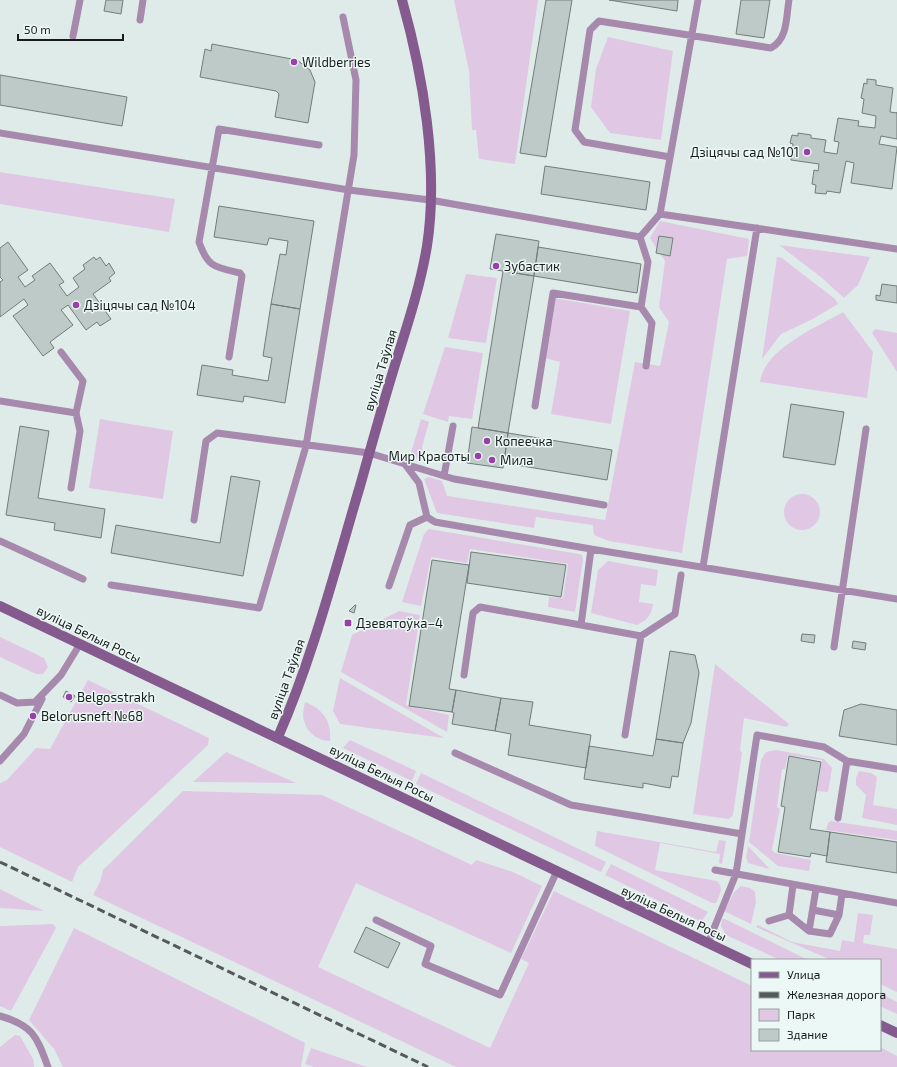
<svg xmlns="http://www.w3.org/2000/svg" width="897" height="1067" viewBox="0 0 897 1067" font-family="'Exo 2',sans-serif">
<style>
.green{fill:#e0c8e5}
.building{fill:#becac7;stroke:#727d7a}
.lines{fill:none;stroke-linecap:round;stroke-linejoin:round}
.lane{stroke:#a689ac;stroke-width:7}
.secondary{stroke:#855a8e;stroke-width:10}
.rail{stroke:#535a58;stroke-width:3;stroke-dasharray:8 4;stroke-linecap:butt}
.poi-dot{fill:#993faa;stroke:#ecf8f5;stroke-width:1.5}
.labels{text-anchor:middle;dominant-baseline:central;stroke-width:3;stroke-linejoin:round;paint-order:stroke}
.poi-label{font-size:13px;fill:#181c1b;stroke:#ecf8f5;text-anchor:start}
.street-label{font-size:13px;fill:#181c1b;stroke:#ecf8f5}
</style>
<rect width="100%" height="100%" fill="#dfebe8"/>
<!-- green -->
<path class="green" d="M 454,0 L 538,0 L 515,164 L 479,159 L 476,130 L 472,130 L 469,71 Z
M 608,37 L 673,51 L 661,140 L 610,133 L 591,107 L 596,69 Z
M 0,172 L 175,199 L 169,232 L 0,204 Z
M 660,221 L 749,239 L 747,256 L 727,259 L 682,553 L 609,541 L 594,535 L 593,525 L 536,517 L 534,528 L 437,513 L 424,479 L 429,477 L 442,481 L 447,496 L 605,520 L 635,362 L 660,366 L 669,322 L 659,307 L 665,261 L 650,238 Z
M 779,245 L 870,257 L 858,285 L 844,298 L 822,278 Z
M 777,257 L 782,258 L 835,299 L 838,304 L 811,320 L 781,334 L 762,359 Z
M 466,274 L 497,278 L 486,343 L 448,338 Z
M 554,298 L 630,311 L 611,424 L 551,414 L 560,362 L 544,358 Z
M 843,312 L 873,352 L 867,398 L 760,382 C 764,349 817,327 843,312 Z
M 875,329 L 897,333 L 897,372 L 872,333 Z
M 445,347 L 483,353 L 472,419 L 449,416 L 448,422 L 423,414 Z
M 100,419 L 173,431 L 163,499 L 89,488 Z
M 421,419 L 429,422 L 422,447 L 426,458 L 418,459 L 410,456 Z
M784 512a18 18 0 1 1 36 0a18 18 0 1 1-36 0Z
M 429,529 L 579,554 L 582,555 L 583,560 L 575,612 L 548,607 L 549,597 L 563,598 L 568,564 L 470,549 L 467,563 L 431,557 L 421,606 L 402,602 L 424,534 Z
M 608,561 L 658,570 L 656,586 L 641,584 L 639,602 L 653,604 C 651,616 648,619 637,625 L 591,613 L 598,570 Z
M 399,611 L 420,615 L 406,705 L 449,715 L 447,732 L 341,672 L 352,635 Z
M 0,637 L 44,658 L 48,667 L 43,674 L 36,674 L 0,657 Z
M 715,664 L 789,724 L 787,727 L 744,718 L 740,750 L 742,753 L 733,815 L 729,819 L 693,814 Z
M 340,678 L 444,738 L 340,724 L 333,711 Z
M 88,680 L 209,738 L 208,745 L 78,867 L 72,882 L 0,847 L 0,783 L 7,780 L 36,748 L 50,749 Z
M 305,702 C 323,709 332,721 330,741 C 318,741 307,733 304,721 C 302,715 304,707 305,702 Z
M 350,740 L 416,771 L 412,781 L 343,748 Z
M 776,750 L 824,759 L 832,768 L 828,792 L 817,791 L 822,760 L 788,755 L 785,769 L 782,769 L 777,807 L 780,809 L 772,850 L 775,853 L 811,860 L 809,871 L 778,866 L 749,842 L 761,760 L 766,752 Z
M 226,752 L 296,783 L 193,782 Z
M 859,771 L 871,773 L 877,777 L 873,805 L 897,809 L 897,825 L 862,818 L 866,795 L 856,785 L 856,778 Z
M 421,773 L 606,862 L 601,872 L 416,784 Z
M 183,791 L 322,795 L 472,865 L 476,860 L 513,872 L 542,886 L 511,953 L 356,883 L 318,967 L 490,1048 L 529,963 L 521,959 L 554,891 L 752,986 L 752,1050 L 880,1050 L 880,1047 L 897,1056 L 897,1067 L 456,1067 L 93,895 L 100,882 L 103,870 Z
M 831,821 L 897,831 L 897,840 L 826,830 L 828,823 Z
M 597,831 L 716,852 L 719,840 L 726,841 L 722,864 L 719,863 L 720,854 L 660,843 L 655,870 L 717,881 C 724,888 720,894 716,903 L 712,903 L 595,846 Z
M 748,846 L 768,867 L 769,869 L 748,863 L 746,857 Z
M 611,864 L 708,912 L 702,921 L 698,920 L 605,875 Z
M 741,886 L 750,888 L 755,892 L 756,902 L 751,924 L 724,911 L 734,892 Z
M 0,889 L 44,911 L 0,908 Z
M 858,913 L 873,915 L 870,935 L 864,935 L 863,943 L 897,949 L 897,992 L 880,984 L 880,960 L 831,960 L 756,927 L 758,925 L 792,942 L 840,951 L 842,940 L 854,942 Z
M 722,919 L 725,919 L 808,960 L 780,960 L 726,935 L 721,926 Z
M 53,924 L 56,928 L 11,1011 L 0,1006 L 0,926 Z
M 74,928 L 305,1043 L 301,1067 L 63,1067 L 54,1049 L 29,1020 Z
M 880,993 L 897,1002 L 897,1014 L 880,1006 Z
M 15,1035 L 20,1036 L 33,1059 L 34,1067 L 0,1067 L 0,1047 Z
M 311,1048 L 367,1067 L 314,1067 L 305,1064 Z"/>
<!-- building -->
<path class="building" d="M 106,0 L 123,0 L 121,14 L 104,11 Z
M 546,0 L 572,0 L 546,157 L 520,153 Z
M 609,0 L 678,0 L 677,11 Z
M 741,0 L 770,0 L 764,38 L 736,34 Z
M 212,44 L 297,60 L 310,70 L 315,82 L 308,123 L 275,117 L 279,94 L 276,91 L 200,77 L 205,49 L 211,51 Z
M 0,75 L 127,97 L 122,126 L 0,105 Z
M 867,79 L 876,80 L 876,85 L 893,88 L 890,112 L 897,113 L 897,112 L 897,139 L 881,136 L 879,144 L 897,147 L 892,189 L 851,183 L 854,163 L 846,161 L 840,193 L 827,191 L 826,194 L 815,193 L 816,185 L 812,184 L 814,170 L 818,171 L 819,164 L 791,160 L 793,144 L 790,143 L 792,135 L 798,136 L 798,133 L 811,135 L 811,138 L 826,140 L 824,152 L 837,154 L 839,142 L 834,141 L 838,118 L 859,121 L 858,126 L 875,128 L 876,116 L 862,113 L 864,99 L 861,98 L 864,83 L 867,84 Z
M 545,166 L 650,182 L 646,210 L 541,194 Z
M 219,206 L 314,221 L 300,309 L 271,304 L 280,254 L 286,255 L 288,241 L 269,238 L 267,245 L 214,237 Z
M 496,234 L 539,241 L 534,276 L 490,269 Z
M 659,236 L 673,238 L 670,256 L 656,253 Z
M 8,242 L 28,270 L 18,277 L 25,287 L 35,280 L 32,276 L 50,263 L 64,282 L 59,285 L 67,296 L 79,287 L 73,278 L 85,269 L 83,265 L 94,257 L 96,260 L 100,257 L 106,266 L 109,263 L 115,273 L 109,278 L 111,281 L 93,294 L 111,319 L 100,326 L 97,322 L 86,330 L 68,305 L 61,310 L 73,325 L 50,342 L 54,348 L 43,356 L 13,316 L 28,305 L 24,299 L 0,317 L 0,282 L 3,280 L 0,277 L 0,248 Z
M 538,247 L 641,264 L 637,293 L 534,276 Z
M 503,271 L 534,276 L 508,433 L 478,428 Z
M 882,284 L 897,286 L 897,303 L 876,300 L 876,295 L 880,296 Z
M 271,304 L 300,309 L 285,403 L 244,396 L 243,402 L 197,395 L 202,365 L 233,370 L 232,375 L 268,381 L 272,358 L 263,356 Z
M 791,404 L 844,412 L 835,465 L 783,457 Z
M 20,426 L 49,431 L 38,498 L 105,509 L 101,538 L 54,530 L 55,523 L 6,515 Z
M 472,427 L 508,433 L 503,468 L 467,463 Z
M 508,433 L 612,450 L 607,480 L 504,463 Z
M 231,476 L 260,481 L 243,576 L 111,553 L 116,525 L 220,543 Z
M 471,552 L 566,565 L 561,597 L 467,583 Z
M 432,560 L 469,565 L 449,689 L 456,690 L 452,712 L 409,706 Z
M 355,605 L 356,605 L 354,613 L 349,611 Z
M 802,634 L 815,635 L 814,643 L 801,641 Z
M 853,641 L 866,643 L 865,650 L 852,648 Z
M 670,651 L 695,655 L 699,673 L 691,723 L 683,743 L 656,739 Z
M 456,690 L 501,698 L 495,731 L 452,724 L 454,713 L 452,712 Z
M 66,691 L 75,696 L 71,702 L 63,697 Z
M 501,698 L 533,702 L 529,725 L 591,735 L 586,768 L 508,755 L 511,734 L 495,731 Z
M 861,704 L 897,710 L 897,745 L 839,736 L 844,710 Z
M 656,739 L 683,743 L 678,777 L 672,776 L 670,788 L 643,783 L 643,788 L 584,779 L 589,746 L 653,756 Z
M 789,756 L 821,762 L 810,829 L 830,832 L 827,856 L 811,853 L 810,857 L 778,852 L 785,807 L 781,806 Z
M 830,832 L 897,842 L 897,873 L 826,862 Z
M 366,927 L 400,943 L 388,968 L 354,952 Z"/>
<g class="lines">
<!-- lane -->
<path class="lane" d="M 140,20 L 143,0
M 73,36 L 80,0
M 0,133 L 349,190 L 430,200 L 640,237 L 660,214 L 698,0
M 670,157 L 584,142 L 575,130 L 590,30 L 599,21 L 771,48 C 788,39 786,17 789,0
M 660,214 L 897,249
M 640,237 L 648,262 L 641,307 L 652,323 L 646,366
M 61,352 L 83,381 L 76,413
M 229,357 L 242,276 L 240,273 C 215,267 208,268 199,242 L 219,129 L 319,145
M 0,401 L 76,413 L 80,431 L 71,488
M 535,406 L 553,293 L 641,307
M 404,463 L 419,483 L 427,517 L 435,522 L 591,549 L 581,625 L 641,636 L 625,735
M 444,476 L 453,426
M 194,520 L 206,441 L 217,433 L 369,453 L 454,479 L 604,505
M 0,541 L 83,579
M 591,549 L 897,599
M 703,567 L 757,228
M 111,585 L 259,608 L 306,446 L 354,155 L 356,80 L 343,17
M 389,586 L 410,525 L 427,517
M 641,636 L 675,614 L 681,575
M 834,647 L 866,429
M 464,675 L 473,613 L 480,607 L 581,625
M 0,695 L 17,703 L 35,702 L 61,675 L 80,644
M 455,753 L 571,805 L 742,834
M 0,761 L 24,734 L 42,699
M 838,818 L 847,761
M 715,870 L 897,903
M 793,885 L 789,915 L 809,931
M 816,889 L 809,931 L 830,934 L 839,915 L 842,894
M 813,910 L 839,915
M 376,920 L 431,946 L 425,964 L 500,995 L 557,871
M 769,921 L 789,915
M 708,943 L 736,874 L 757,735 L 824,747 L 847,761 L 897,769
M 0,1016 C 33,1025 37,1037 48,1067"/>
<!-- secondary -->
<path class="secondary" d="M 0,606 L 752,964
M 278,737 C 313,657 335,570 360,486 C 371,447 382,407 394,368 C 406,329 420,288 427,246 C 439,168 423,75 402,0
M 880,1025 L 897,1033"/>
<!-- rail -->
<path class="rail" d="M 0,862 L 428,1067"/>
</g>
<!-- markers -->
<g class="poi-dot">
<circle cx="294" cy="62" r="4"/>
<circle cx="807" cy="152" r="4"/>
<circle cx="496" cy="266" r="4"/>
<circle cx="76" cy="305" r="4"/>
<circle cx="487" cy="441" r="4"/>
<circle cx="478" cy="456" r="4"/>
<circle cx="492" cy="460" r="4"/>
<rect x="344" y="619" width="8" height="8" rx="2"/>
<circle cx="69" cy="697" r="4"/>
<circle cx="33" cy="716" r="4"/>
</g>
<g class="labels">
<!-- poi labels -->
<g class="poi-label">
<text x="302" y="62">Wildberries</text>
<text x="799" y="152" text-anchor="end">Дзіцячы сад №101</text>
<text x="504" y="266">Зубастик</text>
<text x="84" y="305">Дзіцячы сад №104</text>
<text x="495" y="441">Копеечка</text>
<text x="470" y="456" text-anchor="end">Мир Красоты</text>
<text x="500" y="460">Мила</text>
<text x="356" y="623">Дзевятоўка–4</text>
<text x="77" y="697">Belgosstrakh</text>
<text x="41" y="716">Belorusneft №68</text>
</g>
<!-- street labels -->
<g class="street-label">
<text transform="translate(380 370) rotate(-73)">вуліца Таўлая</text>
<text transform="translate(89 634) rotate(26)">вуліца Белыя Росы</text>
<text transform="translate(286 679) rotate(-70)">вуліца Таўлая</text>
<text transform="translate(382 773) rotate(26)">вуліца Белыя Росы</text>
<text transform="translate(674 913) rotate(25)">вуліца Белыя Росы</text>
</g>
</g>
<!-- legend -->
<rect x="751" y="959" width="130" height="92" fill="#ecf8f5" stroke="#97a09e"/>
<rect x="759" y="972" width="20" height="6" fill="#855a8e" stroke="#97a09e"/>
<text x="787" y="979" font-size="12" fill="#181c1b">Улица</text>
<rect x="759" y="992" width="20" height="6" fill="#535a58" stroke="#97a09e"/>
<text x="787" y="999" font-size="12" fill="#181c1b">Железная дорога</text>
<rect x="759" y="1009" width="20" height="12" fill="#e0c8e5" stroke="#97a09e"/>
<text x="787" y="1019" font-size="12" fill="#181c1b">Парк</text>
<rect x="759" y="1029" width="20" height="12" fill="#becac7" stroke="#97a09e"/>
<text x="787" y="1039" font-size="12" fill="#181c1b">Здание</text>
<!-- scale -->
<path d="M18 34v6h105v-6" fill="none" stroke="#181c1b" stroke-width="2"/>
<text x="24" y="34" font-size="12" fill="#181c1b" stroke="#ecf8f5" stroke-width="3" paint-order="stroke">50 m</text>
</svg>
